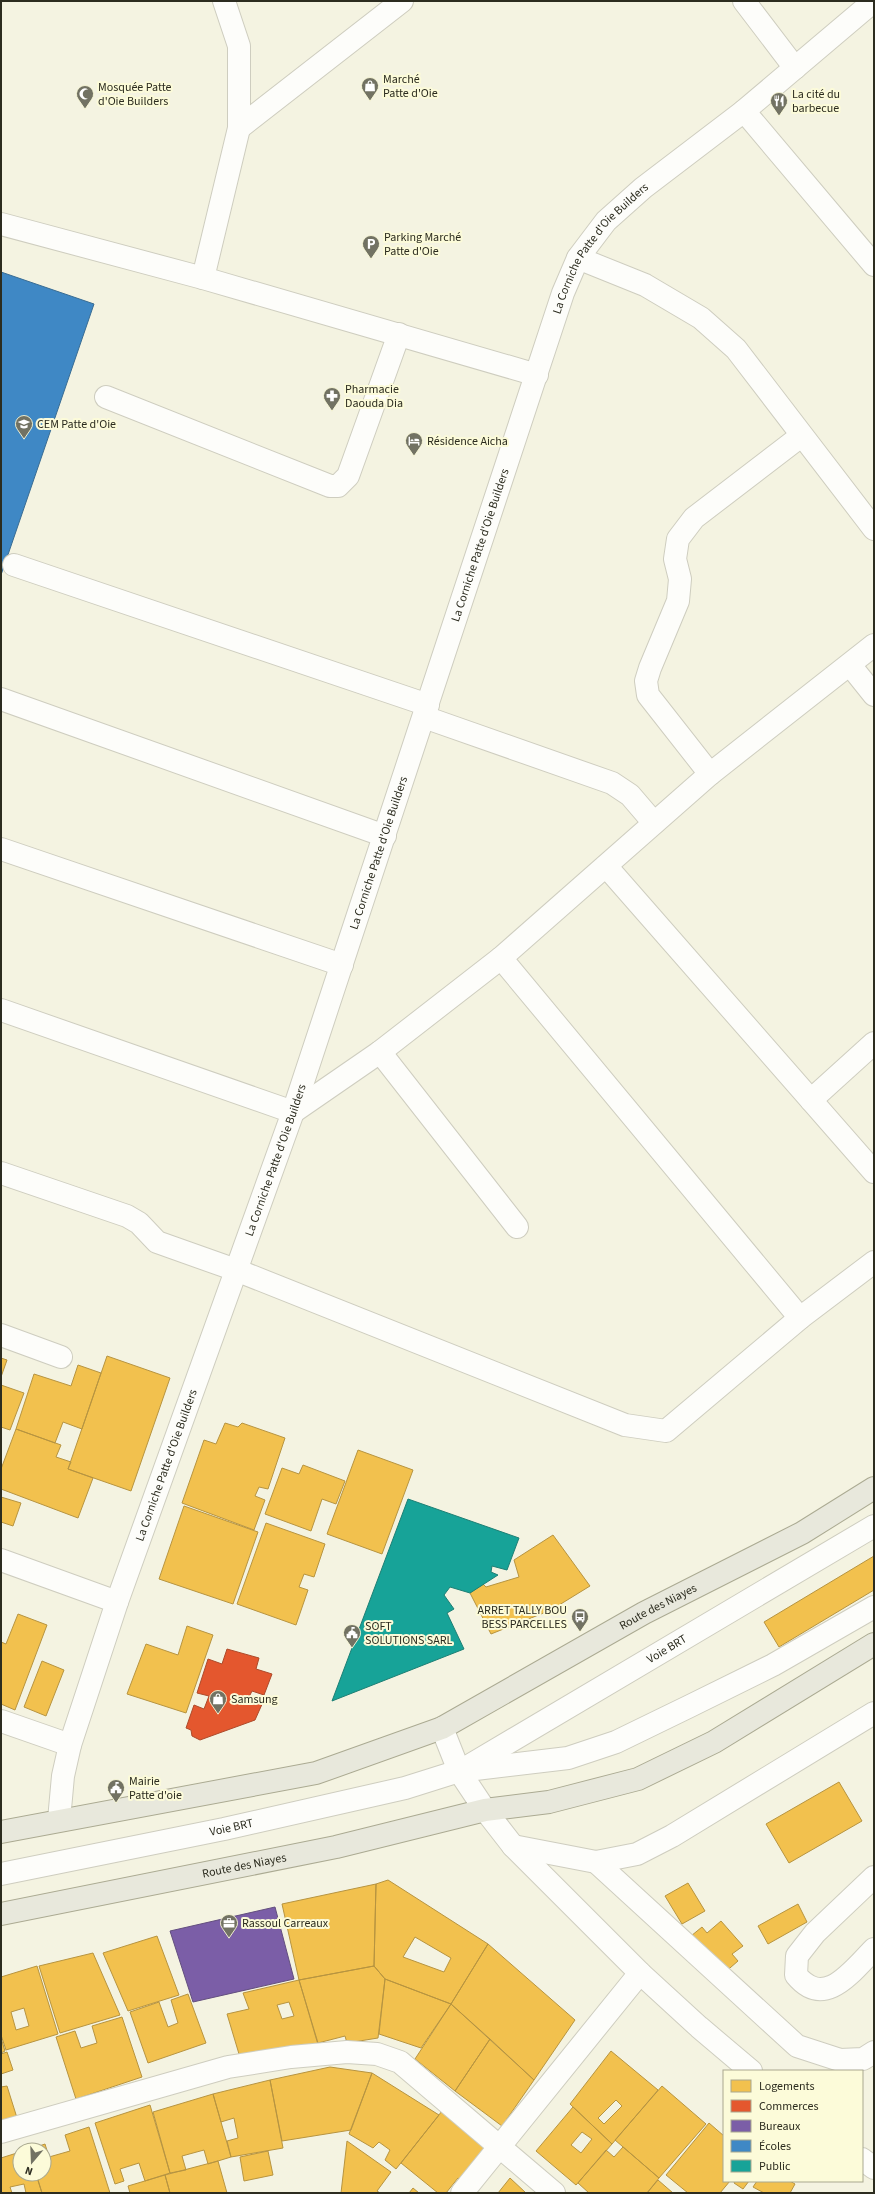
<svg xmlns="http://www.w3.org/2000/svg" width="875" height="2194" viewBox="0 0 875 2194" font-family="'Source Sans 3',sans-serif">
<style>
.homes{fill:#f2c14e;stroke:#b79440;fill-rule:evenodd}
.shops{fill:#e4572e;stroke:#ad4a2a}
.offices{fill:#7b5ea7;stroke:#634f7e}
.schools{fill:#3f88c5;stroke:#396c93}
.public{fill:#17a398;stroke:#1d7f74}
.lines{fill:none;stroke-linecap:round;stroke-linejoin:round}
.minor-casing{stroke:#cecdbf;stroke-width:24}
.major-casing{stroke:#abaa92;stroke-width:24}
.minor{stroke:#fdfdfa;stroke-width:22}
.major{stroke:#e8e8dc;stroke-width:22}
.labels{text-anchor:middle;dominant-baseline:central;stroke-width:4;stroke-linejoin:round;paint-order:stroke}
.poi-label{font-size:12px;fill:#2c2c1f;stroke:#fcfbd9;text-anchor:start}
.street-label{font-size:12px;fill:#2c2c1f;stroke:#fcfbd9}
</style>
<rect width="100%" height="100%" fill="#f4f3e1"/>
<!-- homes -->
<path class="homes" d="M 107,1356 L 170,1378 L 131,1491 L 68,1469 Z
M 1,1358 L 7,1360 L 1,1377 Z
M 78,1365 L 101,1373 L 82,1429 L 63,1422 L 55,1443 L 16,1429 L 34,1374 L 71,1386 Z
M 1,1385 L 24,1393 L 10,1430 L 1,1427 Z
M 225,1423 L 238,1427 L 242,1423 L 285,1438 L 268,1489 L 259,1487 L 255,1496 L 265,1500 L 254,1530 L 182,1503 L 204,1440 L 216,1444 Z
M 16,1429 L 61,1445 L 56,1457 L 71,1462 L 68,1469 L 93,1478 L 78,1518 L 1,1489 L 1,1469 Z
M 358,1450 L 413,1470 L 382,1554 L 327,1534 Z
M 303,1465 L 345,1481 L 336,1504 L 322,1499 L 311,1531 L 265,1514 L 282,1468 L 299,1474 Z
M 1,1497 L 21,1503 L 13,1526 L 1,1522 Z
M 184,1506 L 258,1532 L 233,1604 L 159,1579 Z
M 266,1523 L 325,1544 L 314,1577 L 304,1574 L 299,1587 L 308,1590 L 296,1625 L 237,1604 Z
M 553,1535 L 590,1586 L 551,1610 L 491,1634 L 470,1593 L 483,1584 L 486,1587 L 519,1577 L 514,1560 Z
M 874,1556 L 874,1590 L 779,1647 L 764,1622 Z
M 18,1614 L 47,1625 L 15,1710 L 1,1704 L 1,1642 L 6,1644 Z
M 187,1626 L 213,1635 L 186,1713 L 127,1694 L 146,1644 L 178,1655 Z
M 42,1661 L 64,1670 L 46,1716 L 24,1707 Z
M 839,1782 L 862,1821 L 789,1863 L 766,1824 Z
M 388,1880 L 488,1944 L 451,2004 L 385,1979 L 374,1966 L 376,1884 ZM 415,1937 L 451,1958 L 444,1972 L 403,1957 Z
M 688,1883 L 705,1911 L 682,1924 L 665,1896 Z
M 376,1884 L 374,1966 L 299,1980 L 282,1904 Z
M 798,1904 L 807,1922 L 768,1944 L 758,1926 Z
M 721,1921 L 743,1946 L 732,1954 L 738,1961 L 723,1974 L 691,1936 L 702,1927 L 707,1933 Z
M 157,1936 L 179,1995 L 128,2011 L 103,1953 Z
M 488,1944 L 575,2020 L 534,2080 L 451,2004 Z
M 93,1953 L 120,2015 L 60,2033 L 39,1966 Z
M 37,1966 L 58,2034 L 6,2050 L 1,2035 L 1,1977 ZM 24,2008 L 29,2026 L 16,2030 L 11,2012 Z
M 374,1966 L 385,1979 L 378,2038 L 347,2043 L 345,2036 L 318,2043 L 299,1980 Z
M 385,1979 L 451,2004 L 421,2048 L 379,2034 Z
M 299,1980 L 319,2048 L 239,2054 L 227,2014 L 249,2009 L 243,1993 ZM 289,2002 L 294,2016 L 282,2019 L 277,2005 Z
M 188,1994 L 206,2043 L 148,2063 L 130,2012 L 159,2002 L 168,2027 L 178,2023 L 171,2000 Z
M 451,2004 L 490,2039 L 455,2091 L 415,2059 Z
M 122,2017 L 142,2077 L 76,2099 L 56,2037 L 75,2031 L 81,2048 L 97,2043 L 92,2026 Z
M 1,2038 L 5,2051 L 1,2053 Z
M 490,2039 L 534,2080 L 502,2126 L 455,2091 Z
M 611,2051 L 658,2090 L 612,2144 L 570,2104 ZM 616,2100 L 622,2106 L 604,2124 L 598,2118 Z
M 7,2052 L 13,2070 L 1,2074 L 1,2054 Z
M 330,2067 L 372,2073 L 351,2130 L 282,2141 L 270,2080 Z
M 372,2073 L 439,2115 L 396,2169 L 385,2160 L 390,2150 L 379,2142 L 373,2148 L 349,2134 Z
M 270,2080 L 283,2148 L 231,2157 L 227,2141 L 238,2138 L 234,2118 L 221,2122 L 213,2094 Z
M 7,2086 L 18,2121 L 1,2126 L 1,2087 Z
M 662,2086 L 706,2124 L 659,2178 L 615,2140 Z
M 213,2094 L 231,2157 L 208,2164 L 204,2150 L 182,2156 L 186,2170 L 170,2173 L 153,2112 Z
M 150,2105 L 170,2173 L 145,2181 L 139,2163 L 120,2169 L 124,2181 L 115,2184 L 95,2123 Z
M 573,2107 L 612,2144 L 576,2185 L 536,2151 ZM 582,2132 L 592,2139 L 581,2153 L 571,2145 Z
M 442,2111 L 491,2150 L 464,2183 L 458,2178 L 446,2193 L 438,2193 L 401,2163 Z
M 709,2123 L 724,2136 L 724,2181 L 730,2181 L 720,2193 L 688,2193 L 666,2175 Z
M 89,2127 L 110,2193 L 42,2193 L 36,2174 L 44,2174 L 44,2150 L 28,2150 L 45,2144 L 49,2157 L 70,2151 L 65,2135 Z
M 347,2141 L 391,2172 L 377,2191 L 380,2193 L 341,2193 Z
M 623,2147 L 659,2178 L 647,2193 L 589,2193 L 578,2183 L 606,2150 L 614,2157 Z
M 268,2151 L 273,2175 L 244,2181 L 240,2157 Z
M 20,2152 L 20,2174 L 36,2174 L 42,2193 L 26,2193 L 24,2184 L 10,2187 L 12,2193 L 1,2193 L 1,2158 Z
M 218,2161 L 227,2193 L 170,2193 L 165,2175 Z
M 165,2175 L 170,2193 L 130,2193 L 128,2186 Z
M 510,2178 L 526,2193 L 498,2193 Z
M 658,2180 L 673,2193 L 647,2193 Z
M 735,2181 L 749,2181 L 743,2189 L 734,2183 Z
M 757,2181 L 790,2181 L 795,2184 L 790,2193 L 764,2193 L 753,2187 Z
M 413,2188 L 419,2193 L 409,2193 Z"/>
<!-- shops -->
<path class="shops" d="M 227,1649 L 259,1658 L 256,1669 L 272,1674 L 264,1695 L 252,1691 L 249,1697 L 263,1702 L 255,1720 L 200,1740 L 192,1736 L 191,1730 L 186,1728 L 194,1705 L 204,1709 L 209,1696 L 197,1693 L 208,1659 L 222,1664 Z"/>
<!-- offices -->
<path class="offices" d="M 275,1907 L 294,1979 L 193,2002 L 170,1931 Z"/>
<!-- schools -->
<path class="schools" d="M 1,272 L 94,304 L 1,575 Z"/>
<!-- public -->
<path class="public" d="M 408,1499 L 519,1538 L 507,1570 L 492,1566 L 491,1572 L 498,1575 L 470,1593 L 450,1587 L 444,1595 L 454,1609 L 447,1613 L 464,1649 L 332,1701 Z"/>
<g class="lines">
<defs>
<g id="minor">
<path d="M 744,1 L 795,68"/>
<path d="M 744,111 L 874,265"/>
<path d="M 239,128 L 402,1"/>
<path d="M 1,224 L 203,278 L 537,375"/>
<path d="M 578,258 L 645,285 L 701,318 L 736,349 L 874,529"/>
<path d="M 203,278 L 239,128 L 239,46 L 224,1"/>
<path d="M 106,397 L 330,486 L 338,486 L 348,476 L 399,334"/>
<path d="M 14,565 L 428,705"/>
<path d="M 850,665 L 874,695"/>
<path d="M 1,699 L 385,836"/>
<path d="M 424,717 L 612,783 L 630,795 L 654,823"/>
<path d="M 710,774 L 648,695 L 646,681 L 650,668 L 678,601 L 680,579 L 675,559 L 678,539 L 694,518 L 801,436"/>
<path d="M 1,849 L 342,965"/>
<path d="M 606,866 L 874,1172"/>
<path d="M 501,958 L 800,1318"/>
<path d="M 1,1010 L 293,1112 L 380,1052 L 501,958 L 710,774 L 874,645"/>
<path d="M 380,1052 L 517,1227"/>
<path d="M 811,1100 L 874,1043"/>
<path d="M 1,1173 L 127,1216 L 139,1223 L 157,1242 L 236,1270 L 625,1425 L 666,1431 L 800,1318 L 874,1262"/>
<path d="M 1,1335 L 61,1357"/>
<path d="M 1,1560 L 117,1602"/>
<path d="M 1,1721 L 70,1745"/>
<path d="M 442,1728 L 459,1771 L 485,1810 L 513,1846 L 640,1973 L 699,2027 L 751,2071"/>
<path id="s1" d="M 467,1767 L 874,1526"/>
<path id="s2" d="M 59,1820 L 63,1776 L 70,1745 L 117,1602 L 293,1112 L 563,293 L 578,258 L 606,221 L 643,188 L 744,111 L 874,1"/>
<path d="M 513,1846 L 596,1862 L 637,1854 L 672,1836 L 874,1713"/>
<path d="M 596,1862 L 797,2046 L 840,2060 L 863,2059 L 874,2052"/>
<path id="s3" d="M 1,1874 L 224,1829 L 405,1788 L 459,1771 L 568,1758 L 616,1742 L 690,1706 L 773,1665 L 874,1607"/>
<path d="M 874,1877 L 815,1933 L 797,1956 L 796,1975 C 825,2010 852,1971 874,1949"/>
<path d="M 1,2132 L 228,2067 L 291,2057 L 347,2052 L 377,2054 L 400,2062 L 554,2193"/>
<path d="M 862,2159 L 874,2168"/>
<path d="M 462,2193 L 640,1973"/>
</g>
<g id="major">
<path id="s4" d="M 1,1832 L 316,1773 L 442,1728 L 644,1613 L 802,1533 L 874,1488"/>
<path id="s5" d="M 1,1914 L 336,1847 L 485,1810 L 549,1802 L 638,1779 L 714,1742 L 874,1644"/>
</g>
</defs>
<!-- minor casing -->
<use href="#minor" class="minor-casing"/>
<!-- major casing -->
<use href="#major" class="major-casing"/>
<!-- minor -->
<use href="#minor" class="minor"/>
<!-- major -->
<use href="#major" class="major"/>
</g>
<!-- icons -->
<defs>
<symbol id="shop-pin" viewBox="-11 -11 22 30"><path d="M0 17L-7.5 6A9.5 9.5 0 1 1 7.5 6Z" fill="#727263" stroke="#fcfbd9"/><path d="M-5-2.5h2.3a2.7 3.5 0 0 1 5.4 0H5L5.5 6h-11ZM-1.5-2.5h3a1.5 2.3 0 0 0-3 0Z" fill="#fff"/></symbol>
<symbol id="mosque-pin" viewBox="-11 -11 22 30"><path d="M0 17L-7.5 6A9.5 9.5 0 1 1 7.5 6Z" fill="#727263" stroke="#fcfbd9"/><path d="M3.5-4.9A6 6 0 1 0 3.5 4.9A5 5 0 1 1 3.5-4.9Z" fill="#fff"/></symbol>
<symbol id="restaurant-pin" viewBox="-11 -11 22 30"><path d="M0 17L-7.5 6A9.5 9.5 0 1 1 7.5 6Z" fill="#727263" stroke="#fcfbd9"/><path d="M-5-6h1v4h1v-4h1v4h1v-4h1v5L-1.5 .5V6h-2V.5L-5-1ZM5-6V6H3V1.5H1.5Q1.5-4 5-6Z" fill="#fff"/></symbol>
<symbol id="parking-pin" viewBox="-11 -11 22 30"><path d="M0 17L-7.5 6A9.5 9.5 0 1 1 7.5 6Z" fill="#727263" stroke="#fcfbd9"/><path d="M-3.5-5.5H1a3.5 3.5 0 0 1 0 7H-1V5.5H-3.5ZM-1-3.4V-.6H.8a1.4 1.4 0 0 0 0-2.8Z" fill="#fff"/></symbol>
<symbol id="pharmacy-pin" viewBox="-11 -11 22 30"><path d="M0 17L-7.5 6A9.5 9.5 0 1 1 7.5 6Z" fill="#727263" stroke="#fcfbd9"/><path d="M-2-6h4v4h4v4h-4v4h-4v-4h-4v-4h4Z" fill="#fff"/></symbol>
<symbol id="university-pin" viewBox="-11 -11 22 30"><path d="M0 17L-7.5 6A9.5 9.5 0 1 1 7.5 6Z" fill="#727263" stroke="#fcfbd9"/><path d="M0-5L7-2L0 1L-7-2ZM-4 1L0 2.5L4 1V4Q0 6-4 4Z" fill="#fff"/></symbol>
<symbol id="hotel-pin" viewBox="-11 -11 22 30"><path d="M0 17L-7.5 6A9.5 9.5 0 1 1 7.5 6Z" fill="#727263" stroke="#fcfbd9"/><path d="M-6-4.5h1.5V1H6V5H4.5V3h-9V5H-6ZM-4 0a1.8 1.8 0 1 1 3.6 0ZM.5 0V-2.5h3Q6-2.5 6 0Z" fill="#fff"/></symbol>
<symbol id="bus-pin" viewBox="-11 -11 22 30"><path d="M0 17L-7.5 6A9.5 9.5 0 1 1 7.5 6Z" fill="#727263" stroke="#fcfbd9"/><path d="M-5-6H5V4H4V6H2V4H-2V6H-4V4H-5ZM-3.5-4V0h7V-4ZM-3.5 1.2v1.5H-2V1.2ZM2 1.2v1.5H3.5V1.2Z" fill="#fff"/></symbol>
<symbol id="civic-pin" viewBox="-11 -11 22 30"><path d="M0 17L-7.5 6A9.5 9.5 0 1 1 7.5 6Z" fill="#727263" stroke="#fcfbd9"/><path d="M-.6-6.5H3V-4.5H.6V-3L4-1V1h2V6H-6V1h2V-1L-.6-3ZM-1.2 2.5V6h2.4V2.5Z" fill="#fff"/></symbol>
<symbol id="office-pin" viewBox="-11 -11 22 30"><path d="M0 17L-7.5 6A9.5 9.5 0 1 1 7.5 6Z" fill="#727263" stroke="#fcfbd9"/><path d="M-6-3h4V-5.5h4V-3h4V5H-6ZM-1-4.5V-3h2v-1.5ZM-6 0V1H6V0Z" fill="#fff"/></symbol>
</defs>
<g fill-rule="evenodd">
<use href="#shop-pin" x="360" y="76" width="20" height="27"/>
<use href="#mosque-pin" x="75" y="84" width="20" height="27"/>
<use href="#restaurant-pin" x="769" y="91" width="20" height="27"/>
<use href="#parking-pin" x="361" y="234" width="20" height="27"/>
<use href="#pharmacy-pin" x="322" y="386" width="20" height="27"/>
<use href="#university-pin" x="14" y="414" width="20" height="27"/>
<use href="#hotel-pin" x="404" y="431" width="20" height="27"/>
<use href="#bus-pin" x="570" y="1607" width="20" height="27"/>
<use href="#civic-pin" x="342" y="1623" width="20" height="27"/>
<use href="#shop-pin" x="208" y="1689" width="20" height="27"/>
<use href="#civic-pin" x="106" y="1778" width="20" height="27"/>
<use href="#office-pin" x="219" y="1913" width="20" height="27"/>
</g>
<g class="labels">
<!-- poi labels -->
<g class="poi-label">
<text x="383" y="79">Marché<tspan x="383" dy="14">Patte d'Oie</tspan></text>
<text x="98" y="87">Mosquée Patte<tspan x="98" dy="14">d'Oie Builders</tspan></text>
<text x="792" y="94">La cité du<tspan x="792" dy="14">barbecue</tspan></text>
<text x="384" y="237">Parking Marché<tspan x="384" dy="14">Patte d'Oie</tspan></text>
<text x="345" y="389">Pharmacie<tspan x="345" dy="14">Daouda Dia</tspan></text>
<text x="37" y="424">CEM Patte d'Oie</text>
<text x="427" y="441">Résidence Aicha</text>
<text x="567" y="1610" text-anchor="end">ARRET TALLY BOU<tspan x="567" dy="14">BESS PARCELLES</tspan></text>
<text x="365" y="1626">SOFT<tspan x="365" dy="14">SOLUTIONS SARL</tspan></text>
<text x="231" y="1699">Samsung</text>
<text x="129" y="1781">Mairie<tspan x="129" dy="14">Patte d'oie</tspan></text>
<text x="242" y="1923">Rassoul Carreaux</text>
</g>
<!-- street labels -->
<g class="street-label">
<text stroke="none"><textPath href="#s2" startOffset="1668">La Corniche Patte d'Oie Builders</textPath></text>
<text stroke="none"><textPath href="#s2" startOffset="1344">La Corniche Patte d'Oie Builders</textPath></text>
<text stroke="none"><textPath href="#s2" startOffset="1020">La Corniche Patte d'Oie Builders</textPath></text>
<text stroke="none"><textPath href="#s2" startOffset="696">La Corniche Patte d'Oie Builders</textPath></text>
<text stroke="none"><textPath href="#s2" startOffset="372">La Corniche Patte d'Oie Builders</textPath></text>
<text stroke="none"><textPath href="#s4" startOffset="702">Route des Niayes</textPath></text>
<text stroke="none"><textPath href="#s1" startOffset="232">Voie BRT</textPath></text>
<text stroke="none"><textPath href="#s3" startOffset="235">Voie BRT</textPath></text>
<text stroke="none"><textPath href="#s5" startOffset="248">Route des Niayes</textPath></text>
</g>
</g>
<!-- border -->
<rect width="875" height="2194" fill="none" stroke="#2c2c1f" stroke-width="4"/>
<!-- legend -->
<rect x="723" y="2070" width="140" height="112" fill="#fcfbd9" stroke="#a9a88f"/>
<rect x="731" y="2080" width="20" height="12" fill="#f2c14e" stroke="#a9a88f"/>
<text x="759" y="2090" font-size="12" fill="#2c2c1f">Logements</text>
<rect x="731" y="2100" width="20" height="12" fill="#e4572e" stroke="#a9a88f"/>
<text x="759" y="2110" font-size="12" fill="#2c2c1f">Commerces</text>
<rect x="731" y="2120" width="20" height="12" fill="#7b5ea7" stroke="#a9a88f"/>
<text x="759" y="2130" font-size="12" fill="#2c2c1f">Bureaux</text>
<rect x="731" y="2140" width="20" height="12" fill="#3f88c5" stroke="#a9a88f"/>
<text x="759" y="2150" font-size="12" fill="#2c2c1f">Écoles</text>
<rect x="731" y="2160" width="20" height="12" fill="#17a398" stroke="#a9a88f"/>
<text x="759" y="2170" font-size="12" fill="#2c2c1f">Public</text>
<!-- north arrow -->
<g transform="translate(32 2162) rotate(199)"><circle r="19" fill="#fcfbd9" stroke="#a9a88f"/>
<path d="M0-3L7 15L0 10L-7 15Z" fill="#727263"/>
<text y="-6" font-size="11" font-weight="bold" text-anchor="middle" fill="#2c2c1f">N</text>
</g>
</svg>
